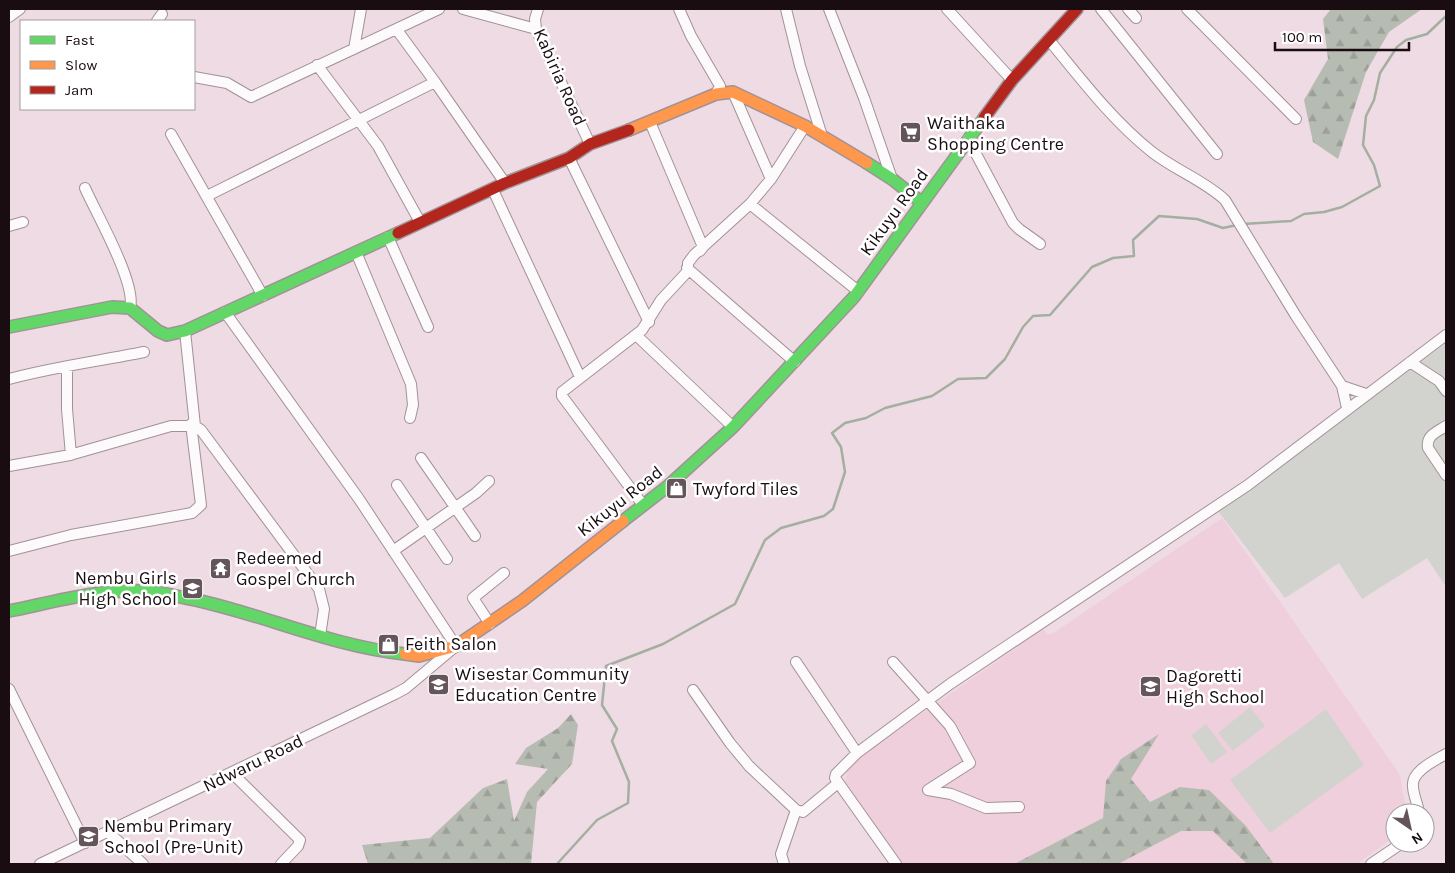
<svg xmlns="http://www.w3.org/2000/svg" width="1455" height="873" viewBox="0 0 1455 873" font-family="Karla,sans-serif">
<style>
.built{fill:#f0cfdc}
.grass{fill:#d2d3ce}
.forest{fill:url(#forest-firs)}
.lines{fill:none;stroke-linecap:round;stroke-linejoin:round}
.stream{stroke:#a3afa0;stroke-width:2.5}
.street-casing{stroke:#a19298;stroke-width:12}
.fast-casing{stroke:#a19298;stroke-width:14}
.slow-casing{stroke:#a19298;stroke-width:14}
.jam-casing{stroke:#a19298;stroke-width:14}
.street{stroke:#fdfafb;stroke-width:10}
.fast{stroke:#63d668;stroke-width:11}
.slow{stroke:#ff974d;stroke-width:11}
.jam{stroke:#b3261e;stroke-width:11}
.labels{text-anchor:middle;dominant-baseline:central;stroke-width:5;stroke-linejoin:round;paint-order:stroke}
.street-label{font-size:18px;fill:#190d12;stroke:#fff}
.poi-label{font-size:18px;fill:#190d12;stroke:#fff;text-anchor:start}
</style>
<defs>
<pattern id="forest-firs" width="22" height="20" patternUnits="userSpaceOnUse" patternTransform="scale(1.25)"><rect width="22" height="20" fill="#b7bcb3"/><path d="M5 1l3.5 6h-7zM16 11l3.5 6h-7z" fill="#9da099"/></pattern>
</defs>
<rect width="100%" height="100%" fill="#efdbe3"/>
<!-- built -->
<path class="built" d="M 1222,518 L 1398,772 L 1401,779 L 1402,790 L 1408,813 L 1395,813 L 1395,836 L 1357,864 L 900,864 L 844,786 L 849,764 L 1043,629 L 1048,635 L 1055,632 Z"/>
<!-- grass -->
<path class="grass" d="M 1446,343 L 1446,587 L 1427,558 L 1362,599 L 1339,563 L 1285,598 L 1218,511 Z
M 1250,707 L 1265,726 L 1233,751 L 1218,733 Z
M 1326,709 L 1364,765 L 1270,833 L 1230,780 Z
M 1206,724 L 1227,752 L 1211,764 L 1191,735 Z"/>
<!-- forest -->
<path class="forest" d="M 1331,9 L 1422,9 L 1389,32 L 1366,72 L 1338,159 L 1313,142 L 1304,100 L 1328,59 L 1323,19 Z
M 571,714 L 578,725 L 572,764 L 537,802 L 531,864 L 368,864 L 362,845 L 430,838 L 483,788 L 507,779 L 514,821 L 527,792 L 548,769 L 515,764 L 526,748 L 558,728 Z
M 1159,734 L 1131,779 L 1150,802 L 1180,787 L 1209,790 L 1246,826 L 1274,864 L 1247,864 L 1213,831 L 1181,831 L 1118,864 L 1014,864 L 1103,818 L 1106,781 L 1121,759 Z"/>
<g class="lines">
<!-- stream -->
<path class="stream" d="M 1242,224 L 1291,221 L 1304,214 L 1324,212 L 1342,207 L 1380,186 L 1374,165 L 1363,145 L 1366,116 L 1374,100 L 1380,73 L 1397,47 L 1406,40 L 1427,34 L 1446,16
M 557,864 L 597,820 L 628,803 L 629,782 L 612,741 L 617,729 L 602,705 L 606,666 L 663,644 L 735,604 L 765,540 L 781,528 L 824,516 L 833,509 L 845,472 L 841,447 L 832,433 L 845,423 L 866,418 L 885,408 L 932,396 L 958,379 L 986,378 L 1005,359 L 1023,327 L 1033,316 L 1050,315 L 1092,267 L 1113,258 L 1134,256 L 1133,240 L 1159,216 L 1197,219 L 1223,228 L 1237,225"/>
<defs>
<path id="street" d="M 463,9 L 536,29
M 538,9 L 535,19 L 536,29 L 590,144
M 679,9 L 691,36 L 720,86 L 716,94
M 786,9 L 800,66 L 822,136
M 829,9 L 864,98 L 892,179
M 947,9 L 1012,80
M 1101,9 L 1217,154
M 1128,9 L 1136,18
M 1187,9 L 1296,119
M 9,17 L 20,9
M 157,21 L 162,14
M 397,30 L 435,82
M 1049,40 C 1081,79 1112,120 1152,152 C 1175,170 1205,181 1225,200 L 1296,316 L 1342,386 L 1347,408
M 354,49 L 361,9
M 317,65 L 378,146 L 420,222
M 194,77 L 227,83 L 251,97 L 439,9
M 733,92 L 771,179
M 650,122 L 703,247 L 700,251
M 171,134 L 263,296
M 968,139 L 1013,223 L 1019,229 L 1040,244
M 569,158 L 649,322
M 85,188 C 96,213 137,284 130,308
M 493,190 L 580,377
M 207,196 L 435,82 L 505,183
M 750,204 L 858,291
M 9,226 L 23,222
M 388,237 L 428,327
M 356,252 L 411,384 L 413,405 L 410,418
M 687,268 L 795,362
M 185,331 L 195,426 L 201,430 L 319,589 L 324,609 L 320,636
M 636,335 L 733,427
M 1410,362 L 1439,381 L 1446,391
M 67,368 L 67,409 L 71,455
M 9,379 C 53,367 99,361 144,352
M 1342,386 L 1366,394
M 1446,426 C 1437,432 1426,435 1428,448 L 1446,475
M 421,458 L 475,536
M 9,466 L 70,455 L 171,426 L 195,426
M 397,485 L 447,559
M 643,505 L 562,396 L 562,392 L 642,330 L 661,300 L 688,271 L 688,263 L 694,255 L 750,204 L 771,179 L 805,126
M 9,551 L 71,535 L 192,513 L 201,505 L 191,424
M 393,551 L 476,493 L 489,481
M 490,624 L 473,598 L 504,573
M 796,662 L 857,753
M 893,662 L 950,726 L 970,763 L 928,790 L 951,794 L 986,808 L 1019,807
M 9,689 L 85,843
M 693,690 L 730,743 L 749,766 L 796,810 L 803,812 L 838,783
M 232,773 L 300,840 L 298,846 L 281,864
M 1419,813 C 1418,804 1413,795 1413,786 C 1411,771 1436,760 1446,754
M 108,832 L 143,864
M 40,864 L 395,694 L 406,688 L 456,646 L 359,499 L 225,312
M 784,864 L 781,854 L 796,810
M 896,864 L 835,778 L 836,774 L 857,753 L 950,684 L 1248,485 L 1446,335
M 1371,864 L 1402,843"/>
<path id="fast" d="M 867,163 L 892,179 L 921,202
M 9,327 L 112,307 L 130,308 L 158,331 L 167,335 L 185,331 L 398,233
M 623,521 L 668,486 L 733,427 L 854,297 L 984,118
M 9,611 C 54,602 98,589 144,591 C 156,591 169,595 181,597 C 257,611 328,646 405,654"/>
<path id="slow" d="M 629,130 L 716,94 L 733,92 L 805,126 L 867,163
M 405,654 L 419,656 L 456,646 L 522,601 L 623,521"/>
<path id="jam" d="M 984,118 L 1012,80 L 1077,9
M 398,233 L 505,183 L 569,158 L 590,144 L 629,130"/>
</defs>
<!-- street casing -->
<use href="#street" class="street-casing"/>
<!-- fast casing -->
<use href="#fast" class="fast-casing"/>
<!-- slow casing -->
<use href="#slow" class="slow-casing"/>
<!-- jam casing -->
<use href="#jam" class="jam-casing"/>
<!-- street -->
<use href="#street" class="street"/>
<!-- fast -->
<use href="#fast" class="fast"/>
<!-- slow -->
<use href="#slow" class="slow"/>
<!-- jam -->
<use href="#jam" class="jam"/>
</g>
<!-- icons -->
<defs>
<symbol id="supermarket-square" viewBox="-11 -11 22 22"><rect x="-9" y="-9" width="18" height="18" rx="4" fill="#64555b" stroke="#fff"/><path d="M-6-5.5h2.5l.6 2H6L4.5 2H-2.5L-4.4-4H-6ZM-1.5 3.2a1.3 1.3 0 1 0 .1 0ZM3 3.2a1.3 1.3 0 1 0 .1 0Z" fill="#fff"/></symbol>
<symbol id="shop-square" viewBox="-11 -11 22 22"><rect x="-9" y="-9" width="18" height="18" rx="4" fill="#64555b" stroke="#fff"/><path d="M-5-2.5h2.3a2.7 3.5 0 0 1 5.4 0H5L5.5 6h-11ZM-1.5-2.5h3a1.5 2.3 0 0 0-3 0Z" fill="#fff"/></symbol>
<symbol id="temple-square" viewBox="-11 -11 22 22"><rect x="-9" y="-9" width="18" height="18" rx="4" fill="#64555b" stroke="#fff"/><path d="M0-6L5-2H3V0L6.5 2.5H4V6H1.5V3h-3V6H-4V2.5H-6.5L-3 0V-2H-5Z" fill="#fff"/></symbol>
<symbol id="school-square" viewBox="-11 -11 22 22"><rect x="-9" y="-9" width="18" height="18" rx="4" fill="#64555b" stroke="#fff"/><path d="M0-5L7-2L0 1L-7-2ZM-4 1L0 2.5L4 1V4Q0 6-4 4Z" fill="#fff"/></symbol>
</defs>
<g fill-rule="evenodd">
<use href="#supermarket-square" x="898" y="120" width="25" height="25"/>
<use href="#shop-square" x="664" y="476" width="25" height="25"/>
<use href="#temple-square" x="208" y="556" width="25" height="25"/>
<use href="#school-square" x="180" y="576" width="25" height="25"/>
<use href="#shop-square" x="376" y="632" width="25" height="25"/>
<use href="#school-square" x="426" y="672" width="25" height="25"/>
<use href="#school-square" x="1138" y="674" width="25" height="25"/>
<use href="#school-square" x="76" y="824" width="25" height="25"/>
</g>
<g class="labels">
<!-- street labels -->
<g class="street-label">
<text transform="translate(560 77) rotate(66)">Kabiria Road</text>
<text transform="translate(894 212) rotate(-54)">Kikuyu Road</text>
<text transform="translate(620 501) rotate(-38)">Kikuyu Road</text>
<text transform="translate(253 763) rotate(-26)">Ndwaru Road</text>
</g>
<!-- poi labels -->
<g class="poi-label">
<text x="927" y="123">Waithaka<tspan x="927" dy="21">Shopping Centre</tspan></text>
<text x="693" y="489">Twyford Tiles</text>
<text x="236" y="558">Redeemed<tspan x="236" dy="21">Gospel Church</tspan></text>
<text x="177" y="578" text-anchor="end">Nembu Girls<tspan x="177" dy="21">High School</tspan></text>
<text x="405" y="644">Feith Salon</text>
<text x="455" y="674">Wisestar Community<tspan x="455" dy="21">Education Centre</tspan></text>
<text x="1166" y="676">Dagoretti<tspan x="1166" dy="21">High School</tspan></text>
<text x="104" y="826">Nembu Primary<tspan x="104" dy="21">School (Pre-Unit)</tspan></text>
</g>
</g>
<!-- border -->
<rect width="1455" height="873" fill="none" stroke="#190d12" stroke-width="20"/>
<!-- legend -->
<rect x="20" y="20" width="175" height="90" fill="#ffffff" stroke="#a39ea0"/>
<rect x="30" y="36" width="25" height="8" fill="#63d668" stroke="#a39ea0"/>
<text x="65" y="45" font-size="15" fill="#190d12">Fast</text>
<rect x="30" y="61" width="25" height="8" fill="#ff974d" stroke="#a39ea0"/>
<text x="65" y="70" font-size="15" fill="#190d12">Slow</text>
<rect x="30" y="86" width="25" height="8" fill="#b3261e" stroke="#a39ea0"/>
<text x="65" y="95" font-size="15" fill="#190d12">Jam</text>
<!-- north arrow -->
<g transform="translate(1410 828) rotate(146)"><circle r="24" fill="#ffffff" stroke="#a39ea0"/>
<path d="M0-4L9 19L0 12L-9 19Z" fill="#64555b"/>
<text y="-8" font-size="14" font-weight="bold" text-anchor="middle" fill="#190d12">N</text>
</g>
<!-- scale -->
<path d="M1275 42v8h134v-8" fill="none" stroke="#190d12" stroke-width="2.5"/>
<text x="1282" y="42" font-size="15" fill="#190d12" stroke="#ffffff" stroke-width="4" paint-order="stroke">100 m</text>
</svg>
